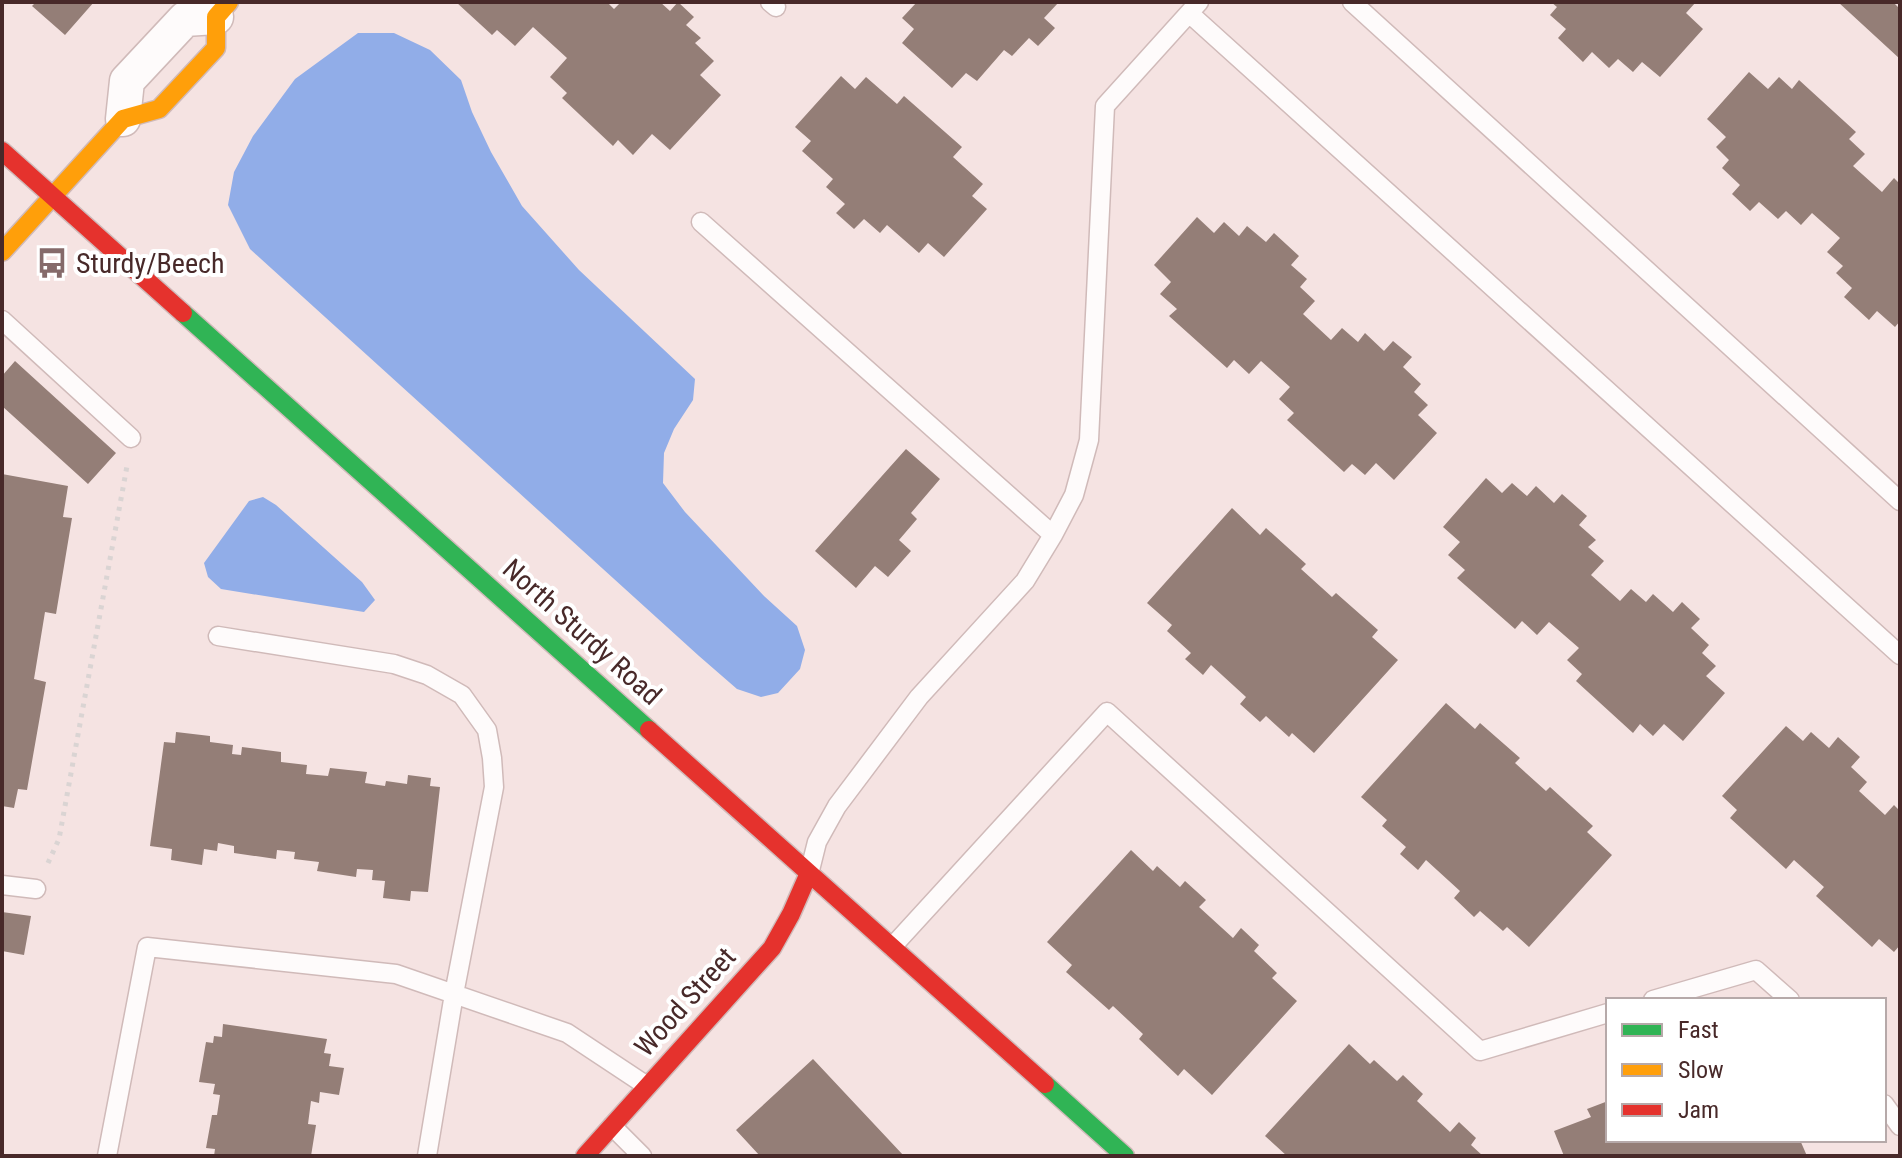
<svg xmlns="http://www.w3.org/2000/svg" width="1902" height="1158" viewBox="0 0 1902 1158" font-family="'Roboto Condensed',sans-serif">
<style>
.water{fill:#91ade8}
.building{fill:#947e77}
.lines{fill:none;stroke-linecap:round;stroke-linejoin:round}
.lane-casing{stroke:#d0bab9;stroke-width:21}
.street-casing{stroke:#d0bab9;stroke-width:37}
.fast-casing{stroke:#d0bab9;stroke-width:21}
.slow-casing{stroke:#d0bab9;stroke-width:21}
.jam-casing{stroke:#d0bab9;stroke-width:21}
.path{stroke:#dad4d3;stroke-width:5;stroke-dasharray:4 6;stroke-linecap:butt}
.lane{stroke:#fefbfb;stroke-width:18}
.street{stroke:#fefbfb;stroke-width:34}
.fast{stroke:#30b455;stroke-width:18}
.slow{stroke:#ff9f0a;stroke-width:18}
.jam{stroke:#e5322d;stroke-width:18}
.labels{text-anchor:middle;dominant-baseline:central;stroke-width:8;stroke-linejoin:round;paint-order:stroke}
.poi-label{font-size:28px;fill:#482929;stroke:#fff;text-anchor:start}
.street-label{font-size:28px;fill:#482929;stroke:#fff}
</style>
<rect width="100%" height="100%" fill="#f5e3e2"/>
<!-- water -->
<path class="water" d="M 358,33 L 394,33 L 430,50 L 461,80 L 472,112 L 491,152 L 522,206 L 579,270 L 695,379 L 693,400 L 674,429 L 664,453 L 663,483 L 685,512 L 764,596 L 797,626 L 805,650 L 800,669 L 778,693 L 761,697 L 737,689 L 699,656 L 250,249 L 228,205 L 234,172 L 253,136 L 295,79 Z
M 263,497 L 276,505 L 362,582 L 375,600 L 364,612 L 221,589 L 208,577 L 204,563 L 249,501 Z"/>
<!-- building -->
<path class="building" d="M 36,2 L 94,2 L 65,35 L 32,6 Z
M 456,2 L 607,2 L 614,9 L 621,2 L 660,2 L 670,11 L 678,2 L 694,17 L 686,25 L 701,38 L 695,43 L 714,61 L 700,75 L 721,95 L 670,150 L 652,134 L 633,155 L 618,140 L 613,146 L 562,98 L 567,93 L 550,77 L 567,58 L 533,27 L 515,46 L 497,30 L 492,35 Z
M 917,2 L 1059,2 L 1044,18 L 1055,28 L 1038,46 L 1029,38 L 1012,56 L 1004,50 L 977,81 L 966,73 L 952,88 L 902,43 L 914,29 L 902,18 Z
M 1551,2 L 1696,2 L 1686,13 L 1703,29 L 1660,77 L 1642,62 L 1633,72 L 1618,59 L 1609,68 L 1592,52 L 1583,62 L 1558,38 L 1566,29 L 1550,15 L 1557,7 Z
M 1838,2 L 1893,2 L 1900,9 L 1900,59 Z
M 1749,72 L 1768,89 L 1779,77 L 1792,89 L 1799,80 L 1856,132 L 1849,139 L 1865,154 L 1853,166 L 1882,192 L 1894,178 L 1900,184 L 1900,321 L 1895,327 L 1877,311 L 1869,320 L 1844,297 L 1852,288 L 1836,273 L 1843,266 L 1827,252 L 1840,238 L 1812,213 L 1801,225 L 1786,211 L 1778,219 L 1759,202 L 1750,211 L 1732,194 L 1740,185 L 1722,168 L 1729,160 L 1716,147 L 1726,137 L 1707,119 Z
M 841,76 L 855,89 L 866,77 L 897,104 L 904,96 L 962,147 L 953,157 L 983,184 L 972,196 L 987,209 L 944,257 L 928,243 L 919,253 L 887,225 L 880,233 L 864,219 L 854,229 L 836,213 L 845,204 L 826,187 L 833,179 L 802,151 L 811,141 L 795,127 Z
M 1197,217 L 1214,233 L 1224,222 L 1239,236 L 1247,226 L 1266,242 L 1274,233 L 1299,256 L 1291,265 L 1307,279 L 1300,287 L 1315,301 L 1303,314 L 1331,340 L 1342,328 L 1358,342 L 1365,333 L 1384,351 L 1393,341 L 1412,357 L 1403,367 L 1421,384 L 1414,392 L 1428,405 L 1418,415 L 1437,433 L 1394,480 L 1376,463 L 1365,475 L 1352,464 L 1344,472 L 1287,420 L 1294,413 L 1279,399 L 1290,387 L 1261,361 L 1249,374 L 1234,360 L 1227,368 L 1169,316 L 1177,309 L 1160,294 L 1171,282 L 1154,265 Z
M 15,361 L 116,453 L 88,484 L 2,406 L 2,376 Z
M 906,449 L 940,479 L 911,513 L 917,519 L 899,540 L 911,551 L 888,577 L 875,566 L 856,588 L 815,551 Z
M 2,474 L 68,486 L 63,517 L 72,518 L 56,614 L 45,612 L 34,679 L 46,682 L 27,790 L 18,789 L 14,808 L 2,806 Z
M 1486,478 L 1502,493 L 1512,483 L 1527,496 L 1536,486 L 1554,503 L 1562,494 L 1587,516 L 1579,525 L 1596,540 L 1588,547 L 1604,561 L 1591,575 L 1620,601 L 1631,589 L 1646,602 L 1653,594 L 1673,612 L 1682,602 L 1700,619 L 1691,628 L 1709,645 L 1702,653 L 1716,666 L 1706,676 L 1725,693 L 1683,741 L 1664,724 L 1653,736 L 1640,724 L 1633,733 L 1576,681 L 1582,674 L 1567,660 L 1579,648 L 1549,622 L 1537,635 L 1522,621 L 1515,629 L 1457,578 L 1465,570 L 1448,555 L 1460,542 L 1443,527 Z
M 1232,508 L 1260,535 L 1266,528 L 1306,564 L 1301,569 L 1332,597 L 1336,593 L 1378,630 L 1372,637 L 1398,660 L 1314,753 L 1292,733 L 1289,737 L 1266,716 L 1260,722 L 1240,704 L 1246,697 L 1211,665 L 1203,675 L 1185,659 L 1191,653 L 1167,631 L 1172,625 L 1147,603 Z
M 1446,703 L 1475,729 L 1480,723 L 1520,758 L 1515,763 L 1546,791 L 1550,787 L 1593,826 L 1587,832 L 1612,855 L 1529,947 L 1507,927 L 1503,931 L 1480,911 L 1474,917 L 1454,898 L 1460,891 L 1426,860 L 1418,870 L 1400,854 L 1406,847 L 1382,826 L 1387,820 L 1361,797 Z
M 1786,726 L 1803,741 L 1811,732 L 1829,748 L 1838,737 L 1860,757 L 1851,767 L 1867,782 L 1859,791 L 1885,815 L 1894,805 L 1900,811 L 1900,945 L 1894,952 L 1879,939 L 1872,947 L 1816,896 L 1824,887 L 1794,860 L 1786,869 L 1730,818 L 1737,810 L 1722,796 Z
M 176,732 L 210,736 L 210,742 L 233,745 L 232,754 L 241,755 L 242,747 L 281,752 L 281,762 L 307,765 L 306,774 L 328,776 L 330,768 L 367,772 L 365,783 L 385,786 L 386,781 L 407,784 L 408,775 L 431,778 L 430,786 L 440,787 L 428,892 L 411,891 L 410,901 L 383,898 L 385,881 L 372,880 L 373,870 L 357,869 L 356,877 L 317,871 L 319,862 L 294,859 L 295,852 L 277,850 L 276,859 L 234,853 L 234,846 L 218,843 L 217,851 L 204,849 L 202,865 L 171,860 L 172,849 L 150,846 L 164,742 L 175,743 Z
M 1131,850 L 1153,871 L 1157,866 L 1180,887 L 1185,881 L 1206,900 L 1199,907 L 1233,938 L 1241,928 L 1259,945 L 1254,951 L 1277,973 L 1272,978 L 1297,1001 L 1212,1095 L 1184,1069 L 1178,1076 L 1139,1039 L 1143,1034 L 1113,1006 L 1109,1010 L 1066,972 L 1072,965 L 1047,942 Z
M 2,912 L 31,916 L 24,955 L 2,951 Z
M 223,1024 L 327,1039 L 324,1053 L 331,1054 L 329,1066 L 344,1068 L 339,1095 L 320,1092 L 319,1103 L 311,1101 L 308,1124 L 316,1125 L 311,1156 L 214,1156 L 215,1149 L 206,1148 L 212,1115 L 217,1115 L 220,1095 L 213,1094 L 215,1084 L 199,1082 L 206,1042 L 213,1043 L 214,1036 L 222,1037 Z
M 1349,1044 L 1370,1064 L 1374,1060 L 1397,1081 L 1403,1075 L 1423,1094 L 1417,1101 L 1450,1132 L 1459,1122 L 1476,1138 L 1471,1145 L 1483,1156 L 1287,1156 L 1265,1136 Z
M 813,1059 L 904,1156 L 760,1156 L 736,1130 Z
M 1608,1101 L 1608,1140 L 1800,1140 L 1807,1156 L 1564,1156 L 1554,1131 L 1591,1117 L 1587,1109 Z"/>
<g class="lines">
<defs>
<path id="lane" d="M 770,2 L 776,7
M 1352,2 L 1900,501
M 1189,13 L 1900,655
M 701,222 L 1053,535
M 2,320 L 131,438
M 218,636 L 394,664 L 427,675 L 462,695 L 487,730 L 492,758 L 494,787 L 454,994 L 427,1156
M 810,870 L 817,842 L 837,806 L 919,697 L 1025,581 L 1053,535 L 1074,495 L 1089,440 L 1105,106 L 1199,2
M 2,885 L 36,889
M 892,947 L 1107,712 L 1480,1051 L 1608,1013
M 1653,1000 L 1756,970 L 1790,1000
M 1884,1104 L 1900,1126
M 612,1126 L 642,1156
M 107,1156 L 147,947 L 396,974 L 567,1033 L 647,1086"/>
<path id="street" d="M 123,119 L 127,81 L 185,19 L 216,17"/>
<path id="fast" d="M 183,313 L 649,730
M 1045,1084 L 1125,1156"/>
<path id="slow" d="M 2,252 L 123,119 L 159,109 L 216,48 L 216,17 L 229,2"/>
<path id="jam" d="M 2,151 L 183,313
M 649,730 L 1045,1084
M 585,1156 L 772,948 L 791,914 L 809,873"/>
</defs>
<!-- lane casing -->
<use href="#lane" class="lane-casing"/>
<!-- street casing -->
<use href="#street" class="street-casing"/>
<!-- fast casing -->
<use href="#fast" class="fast-casing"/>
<!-- slow casing -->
<use href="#slow" class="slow-casing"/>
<!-- jam casing -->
<use href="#jam" class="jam-casing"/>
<!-- path -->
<path class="path" d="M 48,863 L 59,839 L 127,466"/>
<!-- lane -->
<use href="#lane" class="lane"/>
<!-- street -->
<use href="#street" class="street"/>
<!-- fast -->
<use href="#fast" class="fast"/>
<!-- slow -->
<use href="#slow" class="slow"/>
<!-- jam -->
<use href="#jam" class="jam"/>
</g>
<!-- icons -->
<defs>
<symbol id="bus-bare" viewBox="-9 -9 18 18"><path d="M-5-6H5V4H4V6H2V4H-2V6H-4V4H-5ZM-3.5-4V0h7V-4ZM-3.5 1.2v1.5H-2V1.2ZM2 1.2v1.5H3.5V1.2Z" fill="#856a6a" stroke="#fff" stroke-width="2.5" paint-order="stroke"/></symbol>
</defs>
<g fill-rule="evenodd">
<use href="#bus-bare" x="30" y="241" width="44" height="44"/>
</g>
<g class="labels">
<!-- poi labels -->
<g class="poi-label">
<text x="76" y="263">Sturdy/Beech</text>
</g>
<!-- street labels -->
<g class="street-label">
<text transform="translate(582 632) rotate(42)">North Sturdy Road</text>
<text transform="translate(685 1002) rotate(-48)">Wood Street</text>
</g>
</g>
<!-- border -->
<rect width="1902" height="1158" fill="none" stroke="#482929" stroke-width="8"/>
<!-- legend -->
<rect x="1606" y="998" width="280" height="144" fill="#ffffff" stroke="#b6a9a9" stroke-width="2"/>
<rect x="1622" y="1024" width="40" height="12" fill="#30b455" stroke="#b6a9a9" stroke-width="2"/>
<text x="1678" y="1038" font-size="24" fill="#482929">Fast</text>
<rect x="1622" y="1064" width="40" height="12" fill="#ff9f0a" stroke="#b6a9a9" stroke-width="2"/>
<text x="1678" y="1078" font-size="24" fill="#482929">Slow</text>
<rect x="1622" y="1104" width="40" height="12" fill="#e5322d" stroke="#b6a9a9" stroke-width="2"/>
<text x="1678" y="1118" font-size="24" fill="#482929">Jam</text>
</svg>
